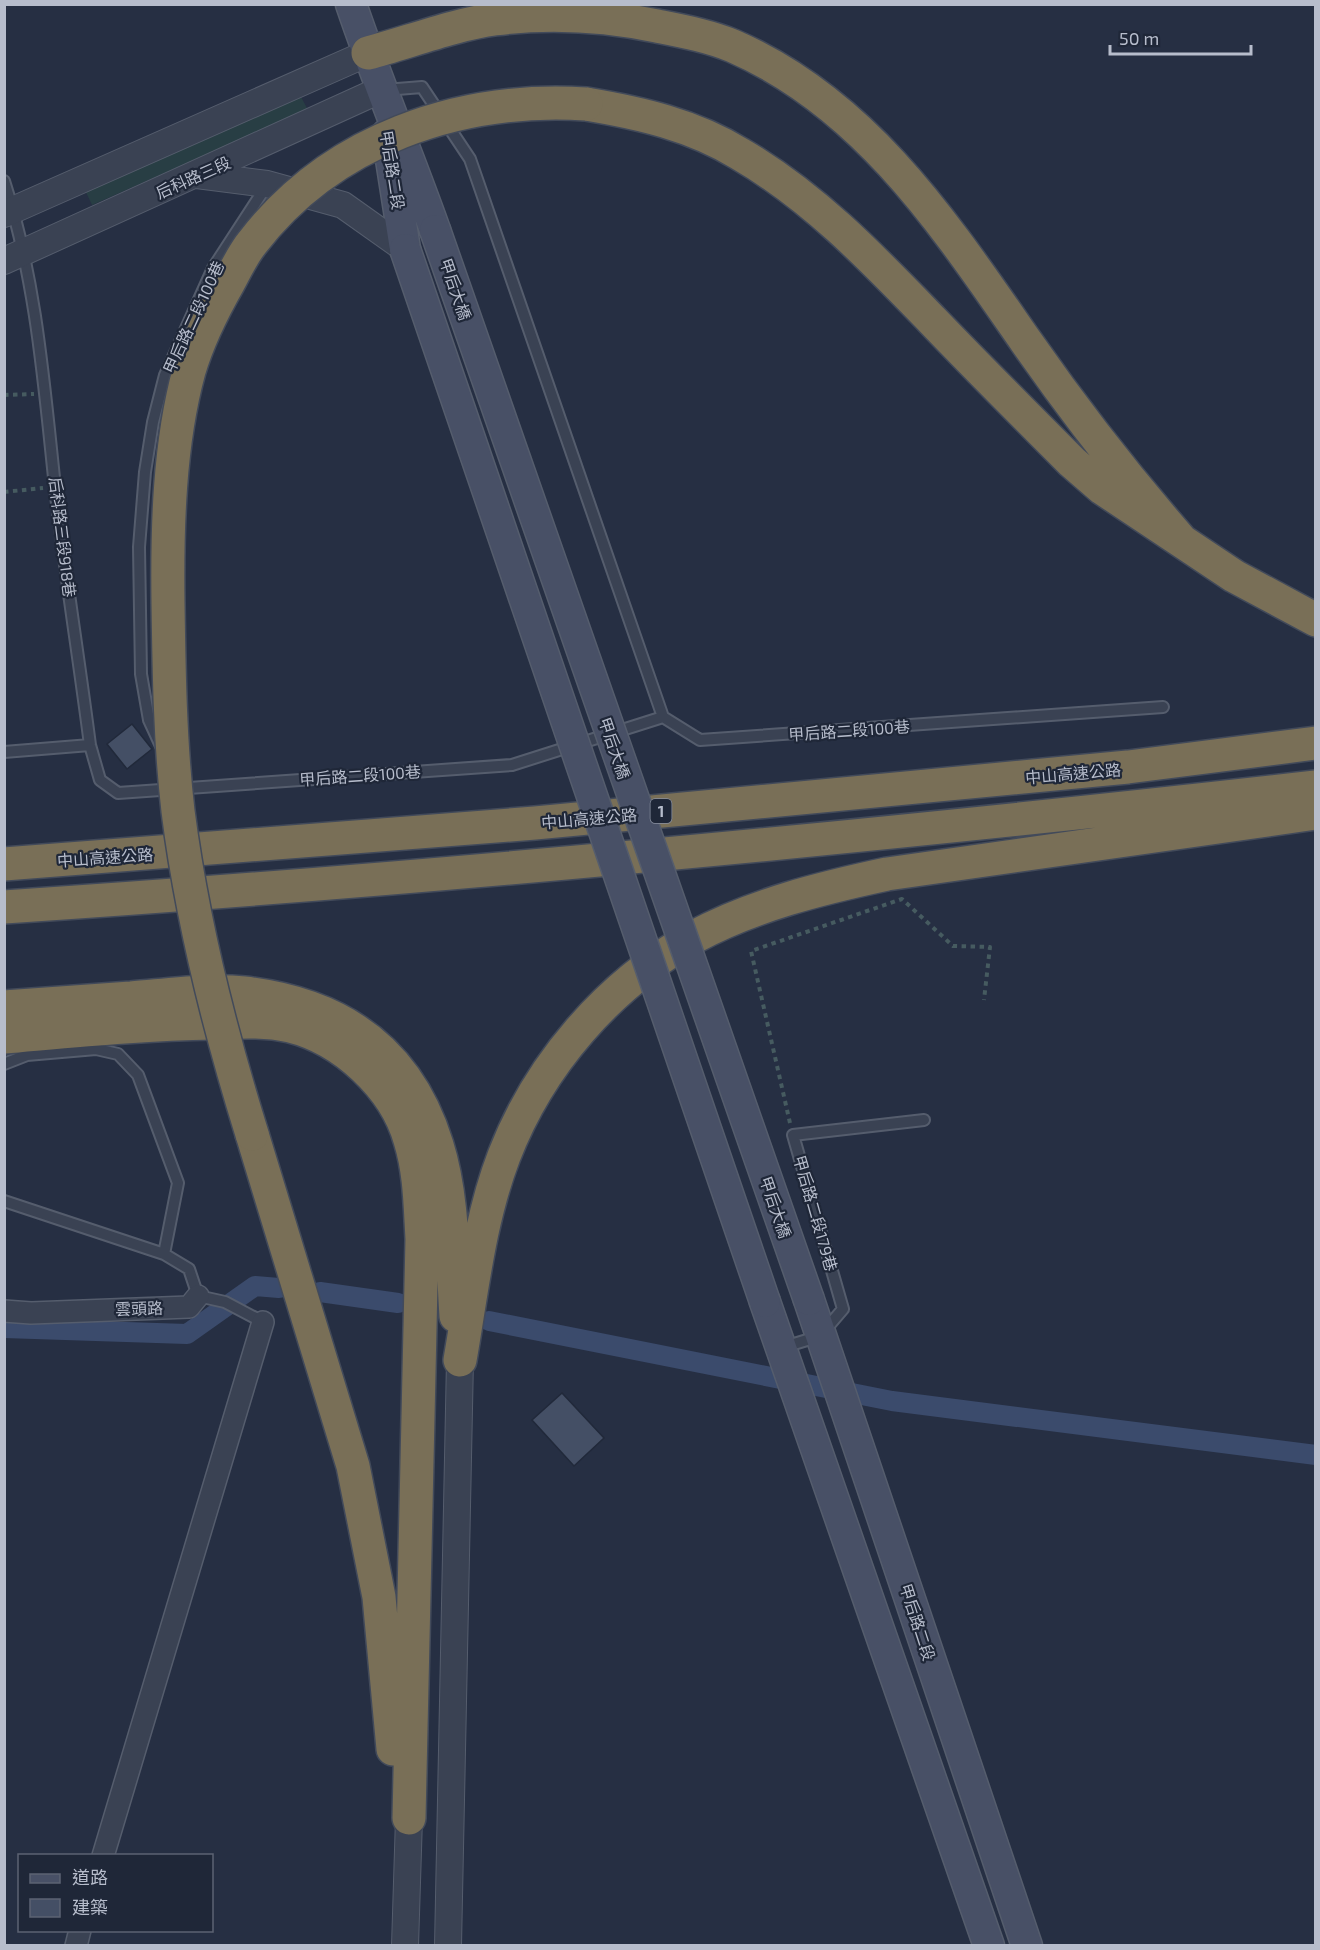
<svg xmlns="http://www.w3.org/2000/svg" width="1320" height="1950" viewBox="0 0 1320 1950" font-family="'Exo 2','Noto Sans TC',sans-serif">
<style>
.green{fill:#283e44}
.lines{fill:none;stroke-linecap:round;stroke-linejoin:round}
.canal{stroke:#3b4b6c;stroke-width:20}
.building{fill:#444f65;stroke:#21293a;stroke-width:1.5}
.service-casing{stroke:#555d6d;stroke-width:14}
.minor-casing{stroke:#555d6d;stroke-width:24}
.tertiary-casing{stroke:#555d6d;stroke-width:28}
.secondary-casing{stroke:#555d6d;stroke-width:33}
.motorway-casing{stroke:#424a5a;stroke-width:36}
.path{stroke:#465b60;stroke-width:4;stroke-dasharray:4.5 4.5;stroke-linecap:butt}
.service{stroke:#3a4253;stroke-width:10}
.minor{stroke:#3a4253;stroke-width:21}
.tertiary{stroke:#3a4253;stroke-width:26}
.secondary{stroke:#485066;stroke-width:30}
.motorway{stroke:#796f57;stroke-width:33}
.secondary-bridge-casing{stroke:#555d6d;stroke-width:33;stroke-linecap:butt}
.motorway-bridge-casing{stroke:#424a5a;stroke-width:36;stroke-linecap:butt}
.secondary-bridge{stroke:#485066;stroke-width:30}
.motorway-bridge{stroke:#796f57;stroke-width:33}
.labels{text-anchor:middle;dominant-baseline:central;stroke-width:4.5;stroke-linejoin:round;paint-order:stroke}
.shield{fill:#1f2738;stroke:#8990a0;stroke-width:1.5}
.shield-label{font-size:15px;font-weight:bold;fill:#b7bdcc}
.street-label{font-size:16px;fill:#b7bdcc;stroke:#1f2738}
</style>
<rect width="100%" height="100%" fill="#262f43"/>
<!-- green -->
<path class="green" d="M 300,95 L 308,110 L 92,205 L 85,190 Z"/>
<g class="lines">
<!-- canal -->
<path class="canal" d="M 320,1292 L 398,1303
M 489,1321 L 892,1401 L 1316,1455
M 4,1328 L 187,1334 L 255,1286 L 279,1288"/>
</g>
<!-- building -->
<path class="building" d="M 132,724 L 152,749 L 127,769 L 107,744 Z
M 562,1393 L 604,1438 L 574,1466 L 532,1420 Z"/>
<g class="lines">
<defs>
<path id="service" d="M 385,90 L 422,87 L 470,159 L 663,717
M 4,181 C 36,279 44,384 55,487 C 65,573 79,659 90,745 L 100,780 L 118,793 L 512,765 L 663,717 L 700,740 L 1163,707
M 161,746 L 149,720 L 141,674 L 139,547 L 145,472 L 153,422 L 165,375 L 213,268 L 267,185
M 4,752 L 90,745
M 4,1064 L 27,1055 L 96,1049 L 118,1054 L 138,1075 L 178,1183 L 164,1254 L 189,1269 L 198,1296 L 225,1302 L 263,1322
M 4,1201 L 164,1254
M 781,1348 L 820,1336 L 843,1309 L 793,1135 L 924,1120"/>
<path id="minor" d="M 4,1311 L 31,1313 L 189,1307 L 198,1296
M 103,1856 L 263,1322
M 76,1946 L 80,1930"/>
<path id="tertiary" d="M 197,175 L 267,184 L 343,205 L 405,249
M 4,214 L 368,53
M 4,261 L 380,90
M 405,1946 L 409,1818
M 448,1946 L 460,1360"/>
<path id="secondary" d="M 351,4 C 377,81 408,154 435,230
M 387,134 L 405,249
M 809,1300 L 1027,1946
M 765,1302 L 989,1946"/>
<path id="motorway" d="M 368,53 C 406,43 456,24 495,19 C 549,12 603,15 657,26 C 682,31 709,36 733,46 C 866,104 945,225 1025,340 C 1073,409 1124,475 1180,539
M 586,104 C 640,113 693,125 740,154 C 814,197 873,259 932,320 C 978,368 1025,415 1072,462 L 1102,488 L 1234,576 L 1316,620
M 4,864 L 535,823 L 1128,767 L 1316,743
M 4,907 C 443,878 879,836 1316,787
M 4,1007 C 47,1004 89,1001 131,998 C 168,995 208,989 244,993 C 341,1004 408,1051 437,1145 C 454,1199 452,1261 456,1316
M 4,1037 C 74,1031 143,1024 213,1023 C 238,1022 265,1020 290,1026 C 343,1039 395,1087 410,1140 C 420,1172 420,1206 422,1239 L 409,1818
M 252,1134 L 353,1466 L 379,1597 L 393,1749
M 460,1360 C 472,1292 479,1221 504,1156 C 539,1065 608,985 694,937 C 753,905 822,888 887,874 L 1316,813"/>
</defs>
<!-- service casing -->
<use href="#service" class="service-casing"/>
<!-- minor casing -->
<use href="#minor" class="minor-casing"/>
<!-- tertiary casing -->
<use href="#tertiary" class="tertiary-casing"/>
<!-- secondary casing -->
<use href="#secondary" class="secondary-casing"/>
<!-- motorway casing -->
<use href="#motorway" class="motorway-casing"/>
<!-- path -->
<path class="path" d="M 4,395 L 34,394
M 4,492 L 43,488
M 790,1123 L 751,951 L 902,899 L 953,946 L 990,947 L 984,1000"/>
<!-- service -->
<use href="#service" class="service"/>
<!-- minor -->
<use href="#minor" class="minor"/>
<!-- tertiary -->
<use href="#tertiary" class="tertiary"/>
<!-- secondary -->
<use href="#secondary" class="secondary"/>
<!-- motorway -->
<use href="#motorway" class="motorway"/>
<defs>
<path id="secondary-bridge" d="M 435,230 L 809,1300
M 405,249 L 765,1302"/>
<path id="motorway-bridge" d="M 252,1134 C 219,1028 192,921 178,811 C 170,742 169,672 168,603 C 167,528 169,444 189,371 C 198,340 213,310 229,282 C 236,269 243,254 252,243 C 331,140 459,96 586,104"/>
</defs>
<!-- secondary-bridge casing -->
<use href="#secondary-bridge" class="secondary-bridge-casing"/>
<!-- motorway-bridge casing -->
<use href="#motorway-bridge" class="motorway-bridge-casing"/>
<!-- secondary-bridge -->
<use href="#secondary-bridge" class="secondary-bridge"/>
<!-- motorway-bridge -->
<use href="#motorway-bridge" class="motorway-bridge"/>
</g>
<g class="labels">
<!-- shield labels -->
<rect class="shield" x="650.5" y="799" width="21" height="24" rx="4.5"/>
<g class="shield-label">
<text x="661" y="811">1</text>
</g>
<!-- street labels -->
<g class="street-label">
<text transform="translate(393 170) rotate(81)">甲后路二段</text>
<text transform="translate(193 177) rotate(-24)">后科路三段</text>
<text transform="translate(456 289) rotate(71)">甲后大橋</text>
<text transform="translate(193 317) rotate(-65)">甲后路二段100巷</text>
<text transform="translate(63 537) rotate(83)">后科路三段918巷</text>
<text transform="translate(849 730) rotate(-4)">甲后路二段100巷</text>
<text transform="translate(615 748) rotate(71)">甲后大橋</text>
<text transform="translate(1073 773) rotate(-5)">中山高速公路</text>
<text transform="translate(360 775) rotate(-4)">甲后路二段100巷</text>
<text transform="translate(589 818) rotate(-5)">中山高速公路</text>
<text transform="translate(105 857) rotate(-4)">中山高速公路</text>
<text transform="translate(776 1207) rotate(71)">甲后大橋</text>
<text transform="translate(816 1213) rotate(74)">甲后路二段179巷</text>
<text transform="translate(139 1308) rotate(-2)">雲頭路</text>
<text transform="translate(918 1622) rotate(72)">甲后路二段</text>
</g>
</g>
<!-- border -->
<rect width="1320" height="1950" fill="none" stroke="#b7bdcc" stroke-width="12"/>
<!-- legend -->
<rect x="18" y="1854" width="195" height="78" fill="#1f2738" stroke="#5c6373" stroke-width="1.5"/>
<rect x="30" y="1874" width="30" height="9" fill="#485066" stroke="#5c6373" stroke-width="1.5"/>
<text x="72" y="1884" font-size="18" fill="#b7bdcc">道路</text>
<rect x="30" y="1899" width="30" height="18" fill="#444f65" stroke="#5c6373" stroke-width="1.5"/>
<text x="72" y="1914" font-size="18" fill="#b7bdcc">建築</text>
<!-- scale -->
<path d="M1110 45v9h141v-9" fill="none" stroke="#b7bdcc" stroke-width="3"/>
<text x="1119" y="45" font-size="18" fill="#b7bdcc" stroke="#1f2738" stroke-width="4.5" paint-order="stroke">50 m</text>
</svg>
